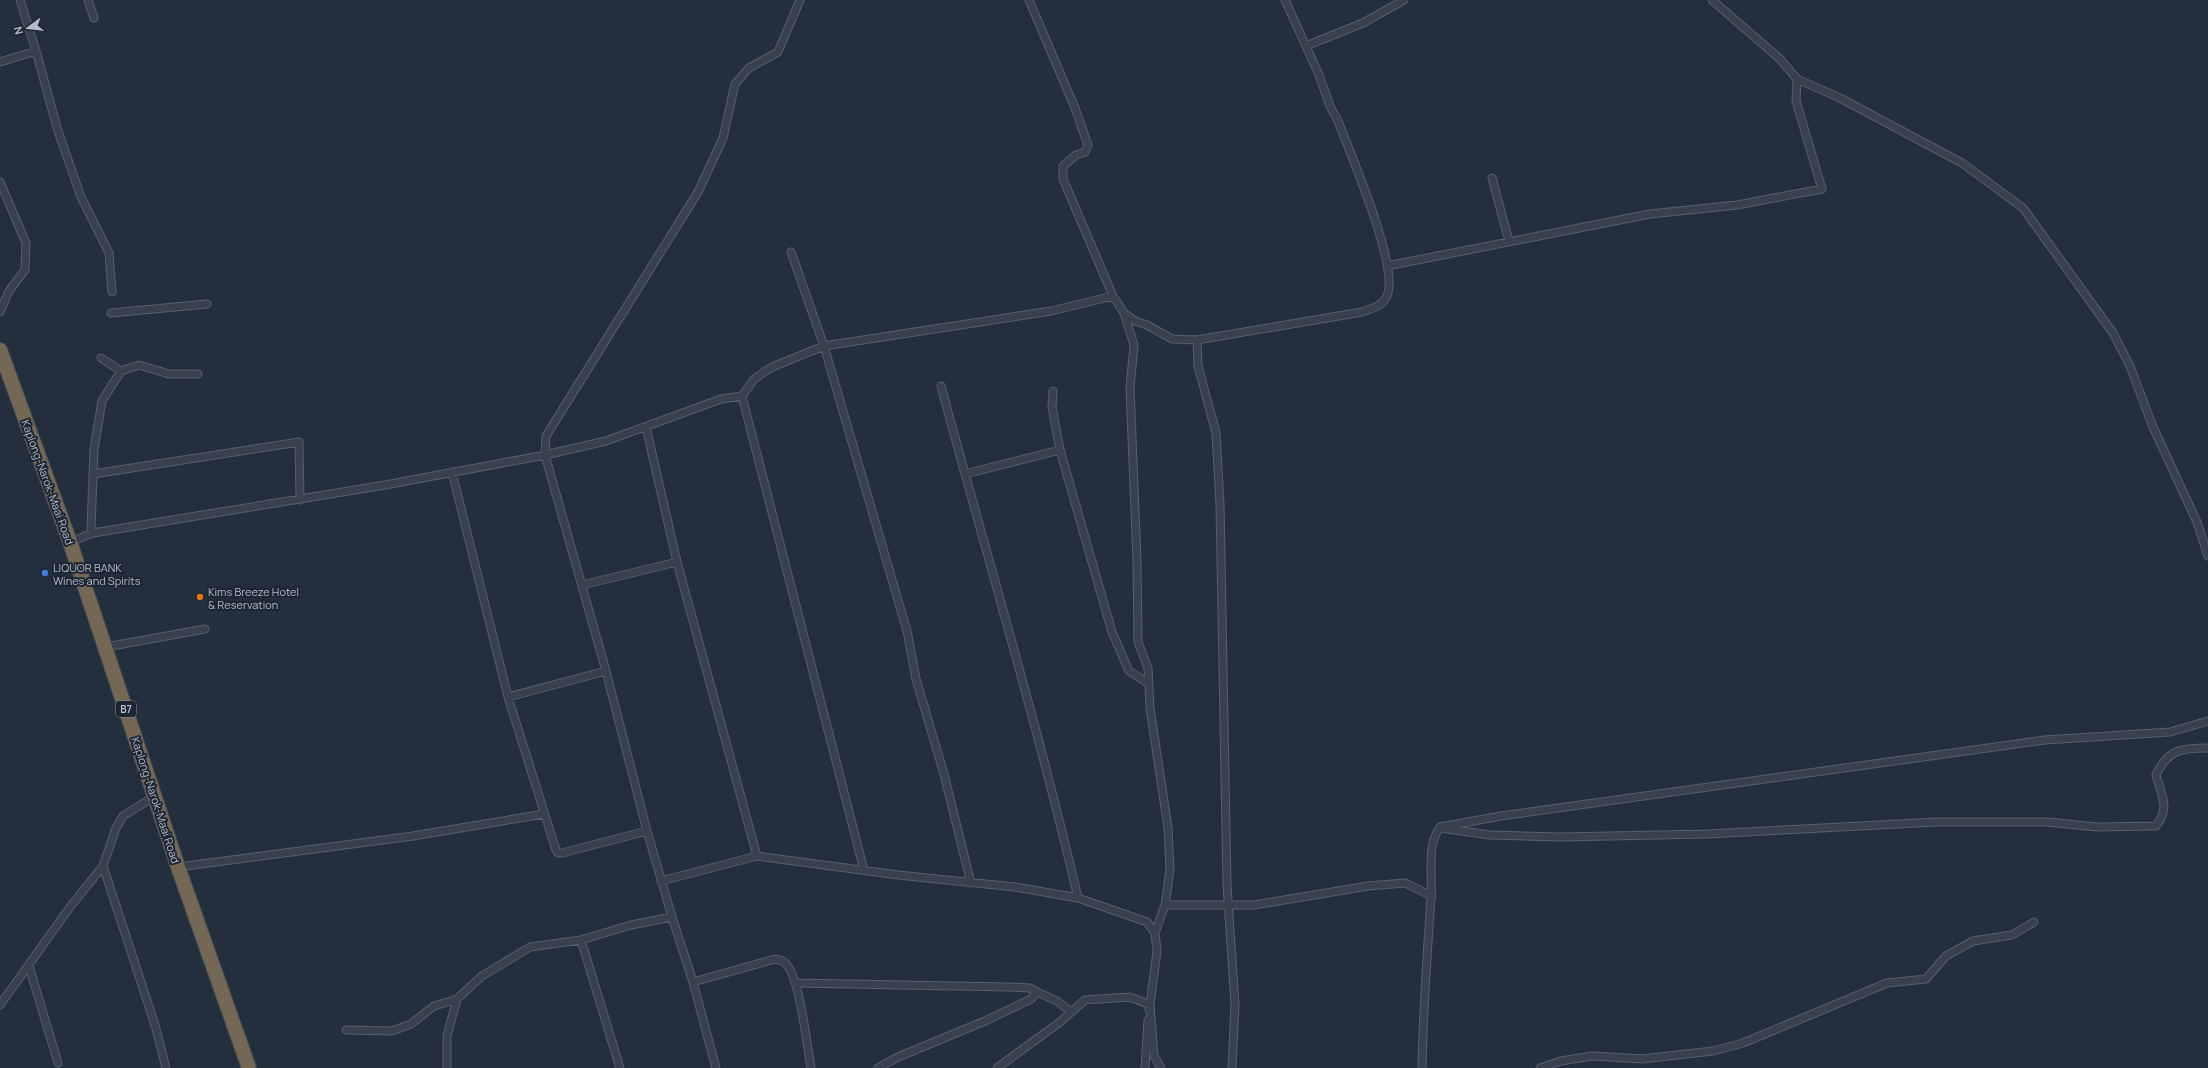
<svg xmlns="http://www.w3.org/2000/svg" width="2208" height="1068" viewBox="0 0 2208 1068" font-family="Manrope,sans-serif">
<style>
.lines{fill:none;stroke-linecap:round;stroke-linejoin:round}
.street-casing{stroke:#565f6c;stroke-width:9}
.highway-casing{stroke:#434c59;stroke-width:16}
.street{stroke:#38414e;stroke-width:7}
.highway{stroke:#746855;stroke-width:14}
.shop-dot{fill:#3f7fe0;stroke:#1d2633;stroke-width:1.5}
.food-dot{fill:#e8710a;stroke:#1d2633;stroke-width:1.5}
.labels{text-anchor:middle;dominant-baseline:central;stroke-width:4;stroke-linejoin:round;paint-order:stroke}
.shield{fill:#1d2633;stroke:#878f9c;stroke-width:1}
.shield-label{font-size:10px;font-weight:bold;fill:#b4bcc9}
.street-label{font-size:11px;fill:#b4bcc9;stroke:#1d2633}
.poi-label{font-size:11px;fill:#b4bcc9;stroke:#1d2633;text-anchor:start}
</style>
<rect width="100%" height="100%" fill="#242f3e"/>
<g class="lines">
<defs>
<path id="street" d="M 20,0 L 36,51
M 88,0 L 94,18
M 1029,0 L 1075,108 L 1088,145 L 1085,152 L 1076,155 L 1063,166 L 1063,179 L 1113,296 L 1124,313 L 1135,321 L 1147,325 L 1172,339 L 1197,340 L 1362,312 C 1373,308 1384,306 1388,293 C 1397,262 1351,155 1338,121 L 1330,106 L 1319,75 L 1285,0
M 1712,0 L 1779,58 L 1797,79 L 1840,98 L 1962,163 L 2023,208 L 2113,333 L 2130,366 L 2153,427 L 2197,522 L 2208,556
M 1306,46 L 1363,23 L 1404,0
M 0,62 L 36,51 L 58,131 L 81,197 L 109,253 L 112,292
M 1492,178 L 1509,241
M 0,182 L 26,243 L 25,270 L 9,291 L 0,312
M 791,252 L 824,346 L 907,631 L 916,679 L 944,774 L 971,883
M 1387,266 L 1650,214 L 1737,205 L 1822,189 L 1796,101 L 1797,79
M 111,313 L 207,304
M 1124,313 L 1134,345 L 1130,388 L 1137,560 L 1138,642 L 1148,668 L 1150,708 L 1168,828 L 1170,870 L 1165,905 L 1155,933
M 1197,340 L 1198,366 L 1216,433 L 1220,504 L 1227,885 L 1235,1004 L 1232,1068
M 101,358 L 121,371 L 139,365 L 169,374 L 198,374
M 941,386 C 987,557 1038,726 1078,898
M 1053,391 L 1052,407 L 1060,450 L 1112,632 L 1129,671 L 1149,684
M 742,396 L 864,870
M 646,427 L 677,562 L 757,856
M 452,472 L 508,697 L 556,850 L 558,853 L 562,853 L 647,831
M 93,474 L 299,442 L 300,500
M 965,474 L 1060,450
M 93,533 L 91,529 L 94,449 L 102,401 L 121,371
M 70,542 L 93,533 L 385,485 L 545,455 L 606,441 L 721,399 L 742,396 L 754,379 L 772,367 L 824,346 L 1051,311 L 1113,296
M 582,585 L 677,562
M 106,647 L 205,629
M 508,697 L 606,671
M 1441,828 L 1490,835 L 1559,837 L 1708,834 L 1937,822 L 2047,822 L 2097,827 L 2156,826 C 2171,808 2161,794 2156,775 C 2168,749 2182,748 2208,748
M 103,866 L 155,1025 L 166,1068
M 178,867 L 413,836 L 544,814
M 661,881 L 757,856 L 898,875 L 1015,887 L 1078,898 L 1147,922 L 1155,933 L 1157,951 L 1150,1005 L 1154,1056 L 1161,1068
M 1165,905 L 1254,905 L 1368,886 L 1405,883 L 1432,896
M 672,917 L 693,982
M 581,940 L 620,1068
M 29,966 L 58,1063
M 795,983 L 1009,987 L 1030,988 L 1037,992 L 1031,999 L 985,1021 L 898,1057 L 878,1068
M 1037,992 L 1057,1001 L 1071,1012
M 0,1005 L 70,907 L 103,866 L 116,828 L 123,816 L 155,796
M 346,1030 L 392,1031 L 411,1024 L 434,1006 L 457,999 L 482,976 L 530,947 L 581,940 L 631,925 L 672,917 L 647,831 L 606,671 L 545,455 L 546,436 L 698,192 L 723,138 L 735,84 L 749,68 L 778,52 L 800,0
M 447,1068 L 447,1036 L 457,999
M 716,1068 L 693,982 L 775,959 C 781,960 784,961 788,966 C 800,983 807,1045 811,1068
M 997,1068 L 1060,1022 L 1085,1000 L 1130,997 L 1150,1005 L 1149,1010
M 1145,1068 L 1148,1020
M 1422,1068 C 1423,1011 1427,955 1431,898 C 1433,875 1426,847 1440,827 L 1501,816 L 2045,740 L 2170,732 L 2208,721
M 1540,1068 L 1561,1061 L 1592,1056 L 1642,1059 L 1713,1051 L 1743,1043 L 1887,983 L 1926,979 L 1946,956 L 1973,941 L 2012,935 L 2034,922"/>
<path id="highway" d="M 0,350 L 70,542 L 178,867 L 249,1068"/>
</defs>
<!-- street casing -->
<use href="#street" class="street-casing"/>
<!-- highway casing -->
<use href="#highway" class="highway-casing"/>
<!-- street -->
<use href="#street" class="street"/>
<!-- highway -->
<use href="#highway" class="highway"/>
</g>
<!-- markers -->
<circle class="shop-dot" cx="45" cy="573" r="4"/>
<circle class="food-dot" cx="200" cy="597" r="4"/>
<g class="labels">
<!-- shield labels -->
<rect class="shield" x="116" y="701" width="20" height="16" rx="3"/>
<g class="shield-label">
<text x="126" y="709">B7</text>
</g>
<!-- street labels -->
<g class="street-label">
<text transform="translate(48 482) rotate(70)">Kaplong-Narok-Maai Road</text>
<text transform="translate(156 800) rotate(72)">Kaplong-Narok-Maai Road</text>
</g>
<!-- poi labels -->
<g class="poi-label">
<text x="53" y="567">LIQUOR BANK<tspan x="53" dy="13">Wines and Spirits</tspan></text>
<text x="208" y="591">Kims Breeze Hotel<tspan x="208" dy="13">&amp; Reservation</tspan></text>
</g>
</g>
<!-- north arrow -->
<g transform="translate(28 28) rotate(255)" stroke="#1d2633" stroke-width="3" paint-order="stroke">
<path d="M0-3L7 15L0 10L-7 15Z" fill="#b4bcc9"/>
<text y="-6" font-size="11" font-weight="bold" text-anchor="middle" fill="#b4bcc9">N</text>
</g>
</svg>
